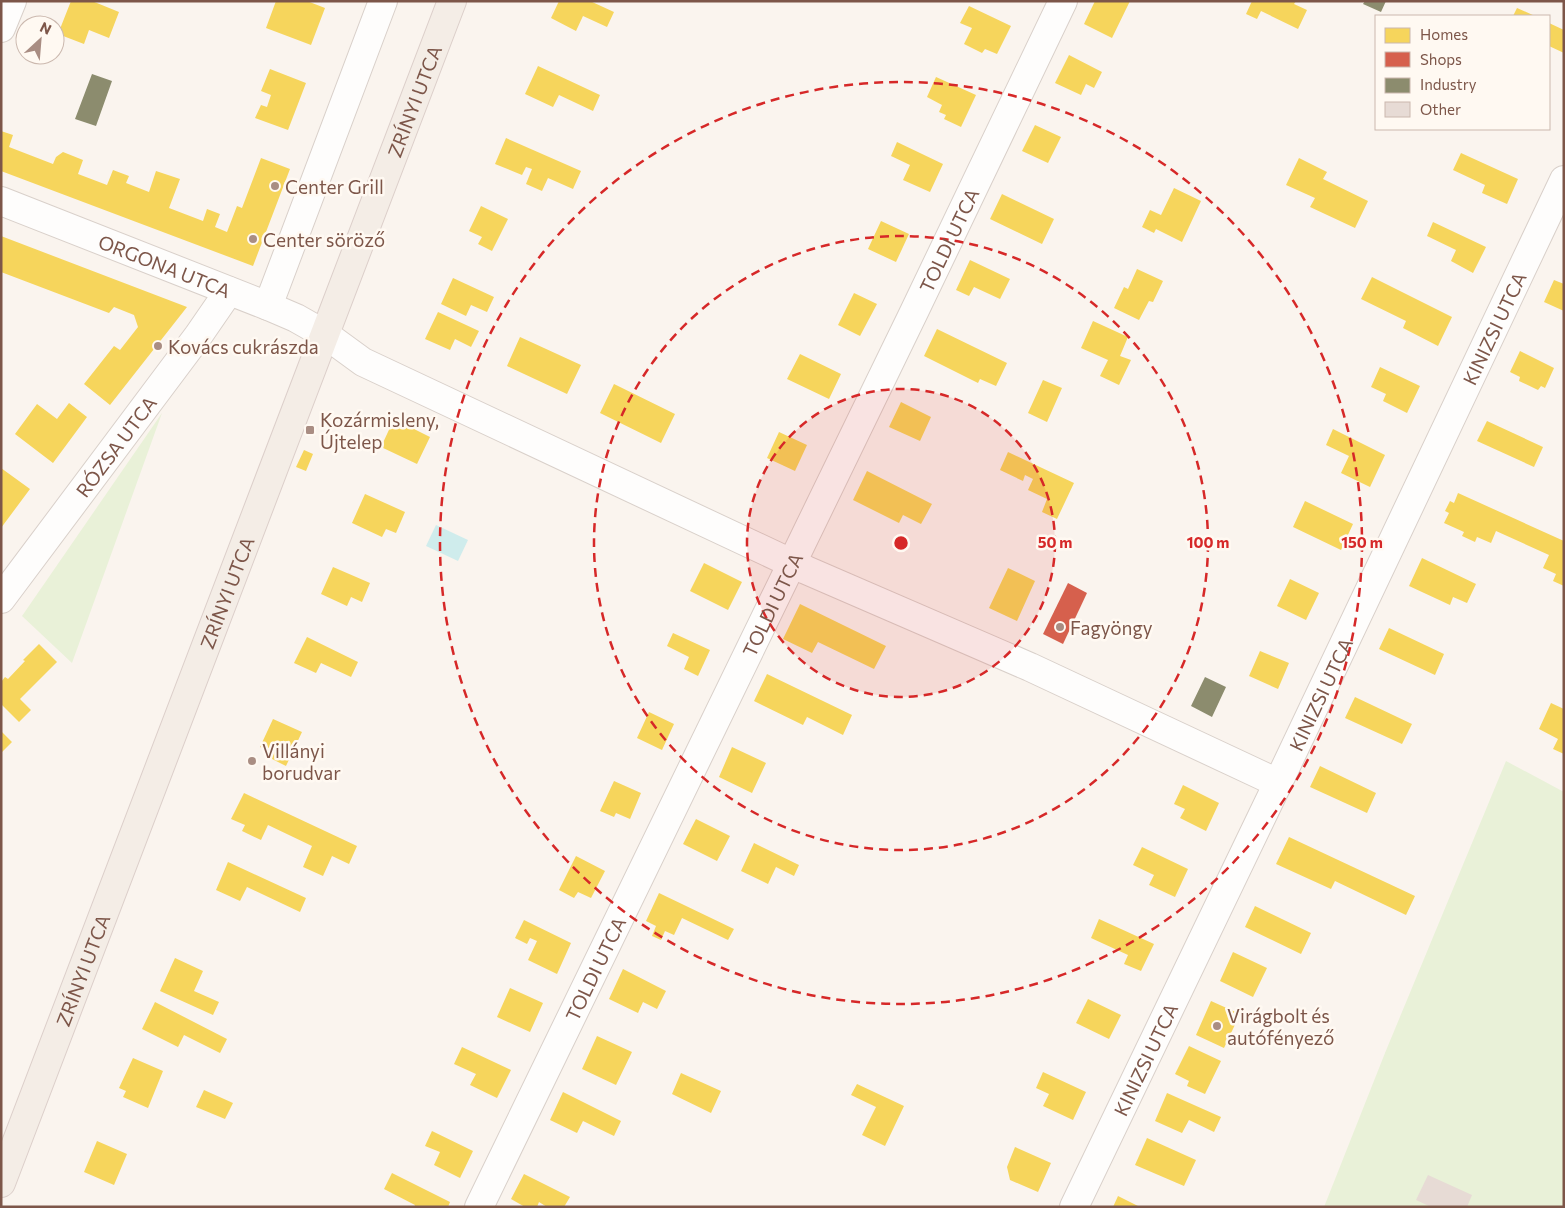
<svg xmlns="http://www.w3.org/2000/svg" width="1565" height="1208" viewBox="0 0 1565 1208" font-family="Commissioner,sans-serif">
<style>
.green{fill:#e9f1d8}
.water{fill:#cfecec}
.homes{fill:#f6d55c}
.shops{fill:#d6604d}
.industry{fill:#8c8c6e}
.building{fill:#e7dbd5}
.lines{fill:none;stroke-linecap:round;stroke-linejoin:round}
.minor-casing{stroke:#d9d0ca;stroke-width:30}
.major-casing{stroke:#dccfca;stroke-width:30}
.minor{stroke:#fefdfc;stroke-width:28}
.major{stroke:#f4ede6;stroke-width:28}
.ring{fill:none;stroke:#d62828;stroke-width:2.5;stroke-dasharray:9 6}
.poi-dot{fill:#a98d83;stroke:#fff9f2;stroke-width:2}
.labels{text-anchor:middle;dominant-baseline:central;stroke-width:5;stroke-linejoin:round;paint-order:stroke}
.street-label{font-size:19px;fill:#7d5649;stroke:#fff9f2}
.poi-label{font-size:19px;fill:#7d5649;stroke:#fff9f2;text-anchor:start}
.centre{fill:#d62828;stroke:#fff9f2;stroke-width:2.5}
.ring-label{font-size:15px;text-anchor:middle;font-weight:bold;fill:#d62828;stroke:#fff9f2;stroke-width:5;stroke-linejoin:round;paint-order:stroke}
</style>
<rect width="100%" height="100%" fill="#faf4ee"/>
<!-- green -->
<path class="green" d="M 162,413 L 72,663 L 22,616 Z
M 1506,761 L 1564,792 L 1564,1207 L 1324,1207 L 1385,1053 Z"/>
<!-- water -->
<path class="water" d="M 436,525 L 468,540 L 458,561 L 426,546 Z"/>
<!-- homes -->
<path class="homes" d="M 71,1 L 92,1 L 119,12 L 109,38 L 89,30 L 84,44 L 58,34 Z
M 276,1 L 307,1 L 325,8 L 311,45 L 266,28 Z
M 559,1 L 590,1 L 614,12 L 607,27 L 583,16 L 576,31 L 551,18 Z
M 1095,1 L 1130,1 L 1112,38 L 1084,24 Z
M 1252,1 L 1296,1 L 1294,4 L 1307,10 L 1298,29 L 1261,11 L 1257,19 L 1246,14 Z
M 969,6 L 1011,26 L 997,54 L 985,49 L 982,53 L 964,44 L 972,28 L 960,23 Z
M 1517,8 L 1535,16 L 1513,16 Z
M 1549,23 L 1564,30 L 1564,53 L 1549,46 Z
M 1069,55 L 1102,72 L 1094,88 L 1086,84 L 1081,95 L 1055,83 Z
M 538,66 L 600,95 L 593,111 L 559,95 L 553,107 L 525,94 Z
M 270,69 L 306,83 L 288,130 L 255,118 L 261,105 L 267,107 L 271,95 L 261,91 Z
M 936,77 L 976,95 L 961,127 L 944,119 L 946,115 L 939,112 L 942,105 L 927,97 Z
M 1035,125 L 1061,137 L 1048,163 L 1022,151 Z
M 1,131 L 13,135 L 9,147 L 53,164 L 56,157 L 63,152 L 83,160 L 78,174 L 107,185 L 113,170 L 129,176 L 126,183 L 149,192 L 156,171 L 180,179 L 169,208 L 203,221 L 207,209 L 220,214 L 215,227 L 227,232 L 237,206 L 242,208 L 261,158 L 290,169 L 253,266 L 1,171 Z
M 506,138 L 581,171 L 573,189 L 548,178 L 542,191 L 526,184 L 532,169 L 526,167 L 522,175 L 495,164 Z
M 897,142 L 943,164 L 930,192 L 903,180 L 910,165 L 891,156 Z
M 1461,153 L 1518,179 L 1507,204 L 1482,193 L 1485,185 L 1453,170 Z
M 1299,158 L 1327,172 L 1323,179 L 1368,201 L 1355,228 L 1310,207 L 1315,198 L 1286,185 Z
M 1174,188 L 1201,201 L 1182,242 L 1156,229 L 1154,233 L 1142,227 L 1150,210 L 1161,215 Z
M 1002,194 L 1054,219 L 1042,244 L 990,219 Z
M 481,206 L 508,219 L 492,251 L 478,244 L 482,237 L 469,231 Z
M 881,221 L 909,234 L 896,262 L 868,249 Z
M 1433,222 L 1486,247 L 1473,273 L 1451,261 L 1456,250 L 1427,236 Z
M 1,236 L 187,307 L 110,405 L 84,384 L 114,346 L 120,350 L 138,327 L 134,315 L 114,307 L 109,313 L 1,272 Z
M 970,260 L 1010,279 L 1000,299 L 974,287 L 969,296 L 956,290 Z
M 1137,269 L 1163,281 L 1153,302 L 1149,301 L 1139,320 L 1114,308 L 1124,287 L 1128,289 Z
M 1372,277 L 1452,317 L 1438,346 L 1403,328 L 1406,321 L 1361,299 Z
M 453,278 L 494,297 L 487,312 L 471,305 L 466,316 L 441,304 Z
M 1554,280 L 1564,284 L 1564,311 L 1544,302 Z
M 854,293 L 877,304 L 860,336 L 838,325 Z
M 438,312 L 479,331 L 471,347 L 455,339 L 450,350 L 425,339 Z
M 1093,321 L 1128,337 L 1120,356 L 1131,360 L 1119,385 L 1100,376 L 1108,360 L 1081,348 Z
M 937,329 L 1007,363 L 996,386 L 980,379 L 978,383 L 924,356 Z
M 520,337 L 581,365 L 567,394 L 507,366 Z
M 1520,351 L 1554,368 L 1545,388 L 1541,386 L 1538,390 L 1519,381 L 1520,377 L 1510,372 Z
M 800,354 L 841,374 L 829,399 L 787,379 Z
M 1380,367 L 1420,386 L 1407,413 L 1383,401 L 1386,394 L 1371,387 Z
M 1043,380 L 1062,388 L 1047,422 L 1028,413 Z
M 614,384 L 675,414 L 661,443 L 600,413 Z
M 901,402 L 931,417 L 920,441 L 889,427 Z
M 69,403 L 87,417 L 53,463 L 15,434 L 37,404 L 57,419 Z
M 394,419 L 430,437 L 417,464 L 381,447 Z
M 1487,421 L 1543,447 L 1534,467 L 1477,441 Z
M 1333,429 L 1385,455 L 1370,487 L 1341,473 L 1349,456 L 1326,445 Z
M 779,432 L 807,445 L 795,471 L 767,458 Z
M 304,450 L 313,454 L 306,471 L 296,467 Z
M 1008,452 L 1074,483 L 1057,519 L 1042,512 L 1047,499 L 1028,490 L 1033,479 L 1025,475 L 1023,481 L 1000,470 Z
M 1,468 L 30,489 L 1,528 Z
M 867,471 L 932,504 L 921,524 L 903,515 L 899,523 L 853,500 Z
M 1458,493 L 1564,541 L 1564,586 L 1553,581 L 1556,574 L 1543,568 L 1549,555 L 1496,531 L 1491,543 L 1477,537 L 1475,542 L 1462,536 L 1464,532 L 1444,523 L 1449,513 L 1445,511 L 1450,501 L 1454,503 Z
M 365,494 L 405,512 L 396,533 L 386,529 L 382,537 L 352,523 Z
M 1305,501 L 1353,524 L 1341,550 L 1293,527 Z
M 1422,558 L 1476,584 L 1467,603 L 1453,597 L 1450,605 L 1409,586 Z
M 704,563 L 742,582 L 728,610 L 690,591 Z
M 333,567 L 370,583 L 362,602 L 351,597 L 347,606 L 321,594 Z
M 1008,568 L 1035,581 L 1017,621 L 989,608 Z
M 1290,579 L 1319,593 L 1306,620 L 1277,606 Z
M 800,604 L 886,646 L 874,669 L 818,642 L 812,653 L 783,639 Z
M 1389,628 L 1444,654 L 1435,675 L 1379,649 Z
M 673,633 L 710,650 L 698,676 L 684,669 L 689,657 L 667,646 Z
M 307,637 L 358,662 L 351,677 L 321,663 L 316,673 L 294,663 Z
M 39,644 L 57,662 L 20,699 L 31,710 L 19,722 L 1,704 L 1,682 L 5,677 L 8,679 L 25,661 L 23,660 Z
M 1260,651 L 1289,663 L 1278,689 L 1249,676 Z
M 767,674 L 852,715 L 843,735 L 807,717 L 803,725 L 754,701 Z
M 1355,697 L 1412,724 L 1402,744 L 1345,718 Z
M 1551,703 L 1564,709 L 1564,754 L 1553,749 L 1558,739 L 1539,729 Z
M 649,712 L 674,724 L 662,750 L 637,738 Z
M 273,719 L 302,732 L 286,766 L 270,758 L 273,752 L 260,747 Z
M 1,731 L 12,742 L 1,753 Z
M 732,747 L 766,763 L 752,793 L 719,777 Z
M 1320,766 L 1376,793 L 1367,813 L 1310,787 Z
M 614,781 L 641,793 L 630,819 L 616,813 L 614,817 L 600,811 Z
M 1183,785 L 1219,803 L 1206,831 L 1180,818 L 1185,809 L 1174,804 Z
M 244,793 L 357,846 L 349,864 L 332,856 L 323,876 L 303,867 L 312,846 L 268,825 L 261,840 L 242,831 L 245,825 L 231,819 Z
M 696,819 L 730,836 L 717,861 L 683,844 Z
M 1289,837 L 1415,896 L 1406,915 L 1335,881 L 1331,889 L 1276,864 Z
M 754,843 L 799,865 L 794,876 L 776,867 L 768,884 L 741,871 Z
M 1142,847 L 1188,869 L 1175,897 L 1149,885 L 1154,875 L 1133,865 Z
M 576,856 L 605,871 L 591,898 L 578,892 L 574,898 L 559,890 Z
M 228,862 L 306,898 L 300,912 L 247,887 L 240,901 L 216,890 Z
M 659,893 L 734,929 L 728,940 L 682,918 L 674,935 L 665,931 L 661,940 L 652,936 L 656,926 L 646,921 Z
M 1255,906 L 1311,933 L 1301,954 L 1245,927 Z
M 1099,919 L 1154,944 L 1141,971 L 1124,964 L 1128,955 L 1091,938 Z
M 524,920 L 571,943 L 557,974 L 528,960 L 537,941 L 530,938 L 527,944 L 515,938 Z
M 1233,952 L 1267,968 L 1253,997 L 1220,981 Z
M 175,958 L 203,971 L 194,991 L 219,1002 L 213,1015 L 160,991 Z
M 623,969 L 666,991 L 657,1009 L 643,1002 L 638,1013 L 609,999 Z
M 510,988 L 543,1003 L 530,1032 L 497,1017 Z
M 1088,999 L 1121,1015 L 1109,1039 L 1076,1023 Z
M 1211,1001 L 1240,1014 L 1224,1048 L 1196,1035 Z
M 155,1002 L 227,1039 L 220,1053 L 184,1035 L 178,1047 L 142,1029 Z
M 597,1036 L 632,1052 L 616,1085 L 582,1069 Z
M 1189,1046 L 1221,1061 L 1205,1094 L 1187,1086 L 1189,1081 L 1175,1074 Z
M 462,1047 L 511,1070 L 497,1098 L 470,1085 L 476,1074 L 454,1064 Z
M 133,1058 L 163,1071 L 148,1108 L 123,1097 L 126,1091 L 119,1088 Z
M 1043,1072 L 1086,1092 L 1073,1120 L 1043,1106 L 1049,1094 L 1036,1088 Z
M 681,1073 L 721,1091 L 711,1113 L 672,1094 Z
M 857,1084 L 904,1106 L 885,1146 L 862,1135 L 876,1107 L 851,1095 Z
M 204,1090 L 233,1103 L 225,1119 L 196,1107 Z
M 563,1092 L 621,1121 L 614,1136 L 583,1121 L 577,1133 L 550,1120 Z
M 1167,1093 L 1221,1117 L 1214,1132 L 1189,1120 L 1182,1133 L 1155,1121 Z
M 432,1131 L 473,1151 L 460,1178 L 434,1165 L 440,1152 L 425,1146 Z
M 1147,1138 L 1196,1160 L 1184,1186 L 1135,1165 Z
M 97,1141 L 127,1154 L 114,1185 L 84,1172 Z
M 1015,1147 L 1051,1163 L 1038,1192 L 1010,1180 L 1007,1167 Z
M 392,1173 L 450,1202 L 448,1207 L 414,1207 L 415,1205 L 384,1189 Z
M 524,1174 L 570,1197 L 564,1207 L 547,1207 L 539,1202 L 537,1207 L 525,1207 L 511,1199 Z
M 1118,1196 L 1140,1207 L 1113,1207 Z"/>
<!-- shops -->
<path class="shops" d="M 1068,583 L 1087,593 L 1063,644 L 1043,634 Z"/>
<!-- industry -->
<path class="industry" d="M 1365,1 L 1386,1 L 1381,12 L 1363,4 Z
M 92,74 L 112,81 L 96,126 L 75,119 Z
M 1205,677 L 1226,687 L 1212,717 L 1191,706 Z"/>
<!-- building -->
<path class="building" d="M 1428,1175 L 1472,1195 L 1467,1207 L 1431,1207 L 1416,1200 Z"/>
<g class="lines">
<defs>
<g id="minor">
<path d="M 1,28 L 12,1"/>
<path id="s1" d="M 1,201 L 268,306 L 296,318 L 326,335 L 363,362 L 806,570 L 1030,667 L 1278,783"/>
<path d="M 268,306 L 383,1"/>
<path id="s2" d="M 1,599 L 198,336 L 229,291"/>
<path id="s3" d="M 479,1207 L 914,312 L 1063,1"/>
<path id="s4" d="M 1074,1207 L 1278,783 L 1564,180"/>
</g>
<g id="major">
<path id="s5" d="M 1,1183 L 452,1"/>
</g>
</defs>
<!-- minor casing -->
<use href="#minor" class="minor-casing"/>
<!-- major casing -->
<use href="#major" class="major-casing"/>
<!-- minor -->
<use href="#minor" class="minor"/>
<!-- major -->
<use href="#major" class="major"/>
</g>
<!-- distance rings -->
<circle cx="901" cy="543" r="154" fill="#d62828" fill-opacity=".12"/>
<g class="ring">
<circle cx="901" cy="543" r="154"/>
<circle cx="901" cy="543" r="307"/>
<circle cx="901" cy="543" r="461"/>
</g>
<!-- markers -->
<g class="poi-dot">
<circle cx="275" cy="186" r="5"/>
<circle cx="253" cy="239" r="5"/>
<circle cx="158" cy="346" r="5"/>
<rect x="305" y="425" width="10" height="10" rx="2.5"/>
<circle cx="1060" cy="627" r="5"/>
<circle cx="252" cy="761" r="5"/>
<circle cx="1217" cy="1026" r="5"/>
</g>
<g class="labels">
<!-- street labels -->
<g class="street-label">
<text stroke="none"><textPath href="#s5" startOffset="1158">ZRÍNYI UTCA</textPath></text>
<text stroke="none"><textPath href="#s3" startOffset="1075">TOLDI UTCA</textPath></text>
<text stroke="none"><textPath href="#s1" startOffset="176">ORGONA UTCA</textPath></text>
<text stroke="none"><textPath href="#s4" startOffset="974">KINIZSI UTCA</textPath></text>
<text stroke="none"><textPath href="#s2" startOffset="191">RÓZSA UTCA</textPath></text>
<text stroke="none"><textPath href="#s5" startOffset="632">ZRÍNYI UTCA</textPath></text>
<text stroke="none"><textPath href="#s3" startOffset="670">TOLDI UTCA</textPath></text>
<text stroke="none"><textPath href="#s4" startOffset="569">KINIZSI UTCA</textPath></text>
<text stroke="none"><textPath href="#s3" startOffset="265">TOLDI UTCA</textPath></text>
<text stroke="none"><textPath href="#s5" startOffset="228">ZRÍNYI UTCA</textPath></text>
<text stroke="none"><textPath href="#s4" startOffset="164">KINIZSI UTCA</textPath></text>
</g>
<!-- poi labels -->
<g class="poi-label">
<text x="285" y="186">Center Grill</text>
<text x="263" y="239">Center söröző</text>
<text x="168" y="346">Kovács cukrászda</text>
<text x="320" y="419">Kozármisleny,<tspan x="320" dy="22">Újtelep</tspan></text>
<text x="1070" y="627">Fagyöngy</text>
<text x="262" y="750">Villányi<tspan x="262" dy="22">borudvar</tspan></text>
<text x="1227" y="1015">Virágbolt és<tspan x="1227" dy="22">autófényező</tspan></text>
</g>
</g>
<circle cx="901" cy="543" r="8" class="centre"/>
<g class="ring-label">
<text x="1055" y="548">50 m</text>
<text x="1208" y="548">100 m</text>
<text x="1362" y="548">150 m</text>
</g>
<!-- border -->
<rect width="1565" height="1208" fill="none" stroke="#7d5649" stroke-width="5"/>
<!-- legend -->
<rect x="1375" y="15" width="175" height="115" fill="#fff9f2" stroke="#cbb8ae"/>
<rect x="1385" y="28" width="25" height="15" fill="#f6d55c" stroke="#cbb8ae"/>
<text x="1420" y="40" font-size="15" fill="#7d5649">Homes</text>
<rect x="1385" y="52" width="25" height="15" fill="#d6604d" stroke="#cbb8ae"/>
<text x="1420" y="65" font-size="15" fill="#7d5649">Shops</text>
<rect x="1385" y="78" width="25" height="15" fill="#8c8c6e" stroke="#cbb8ae"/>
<text x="1420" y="90" font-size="15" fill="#7d5649">Industry</text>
<rect x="1385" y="102" width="25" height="15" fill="#e7dbd5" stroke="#cbb8ae"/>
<text x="1420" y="115" font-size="15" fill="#7d5649">Other</text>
<!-- north arrow -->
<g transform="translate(40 40) rotate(26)"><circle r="24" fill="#fff9f2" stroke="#cbb8ae"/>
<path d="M0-4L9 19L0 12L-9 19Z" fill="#a98d83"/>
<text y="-8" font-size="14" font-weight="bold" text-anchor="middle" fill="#7d5649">N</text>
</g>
</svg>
